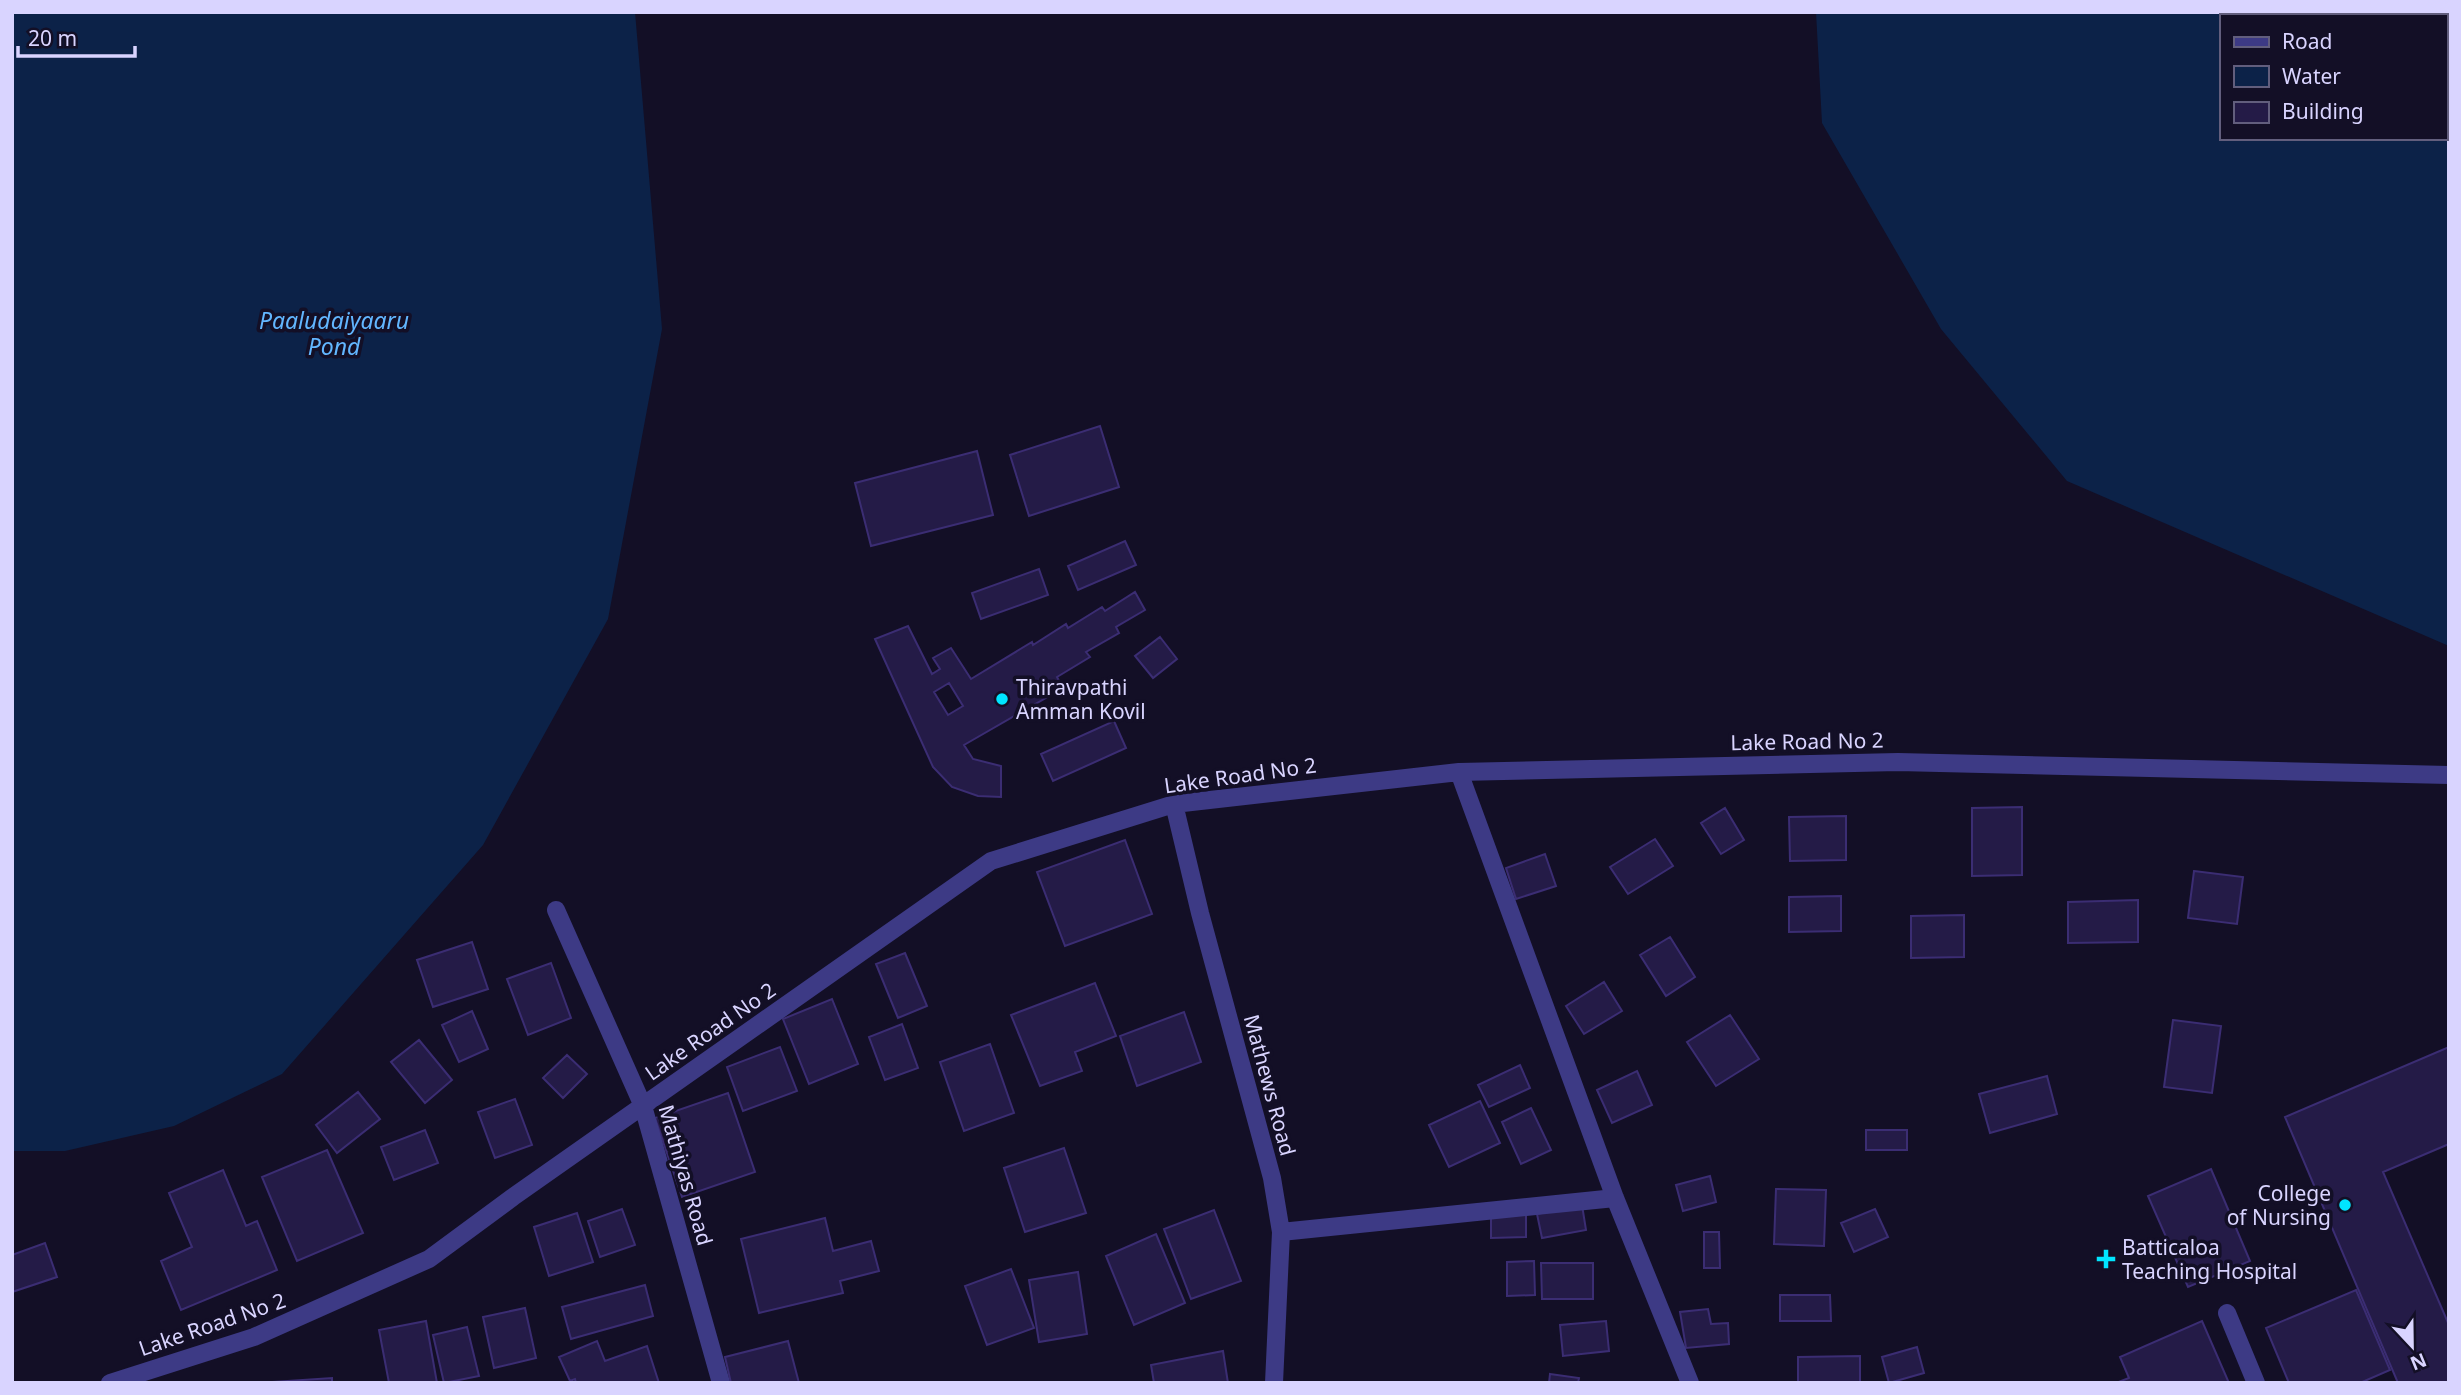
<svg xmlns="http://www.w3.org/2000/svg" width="2461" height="1395" viewBox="0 0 2461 1395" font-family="'Noto Sans',sans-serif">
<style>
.water{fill:#0c2248;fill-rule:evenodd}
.building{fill:#241b47;stroke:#3b2d73;stroke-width:2;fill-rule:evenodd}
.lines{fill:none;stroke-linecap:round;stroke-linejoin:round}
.minor{stroke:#3d3a85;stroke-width:18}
.poi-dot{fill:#00e5ff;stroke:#130f26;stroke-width:2.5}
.labels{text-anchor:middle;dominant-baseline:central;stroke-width:7;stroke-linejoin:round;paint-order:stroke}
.poi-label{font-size:21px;fill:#d9d4ff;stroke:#130f26;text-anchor:start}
.street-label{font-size:21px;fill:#d9d4ff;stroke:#130f26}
.water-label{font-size:23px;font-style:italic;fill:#62b6ff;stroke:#130f26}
</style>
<rect width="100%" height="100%" fill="#130f26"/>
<!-- water -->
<path class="water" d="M 12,12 L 635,12 L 662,329 L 608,619 L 483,845 L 282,1074 L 174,1126 L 65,1151 L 12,1151 Z
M 1816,12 L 2449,12 L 2449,646 L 2067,481 L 1941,329 L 1822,123 ZM 2221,16 L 2445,16 L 2445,138 L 2221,138 Z"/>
<!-- building -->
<path class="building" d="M 1100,426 L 1119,487 L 1029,516 L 1010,455 Z
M 977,451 L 993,515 L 871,546 L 855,483 Z
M 1125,541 L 1136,565 L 1078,590 L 1068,566 Z
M 1039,569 L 1048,595 L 981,619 L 972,593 Z
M 1135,592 L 1145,610 L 1116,627 L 1119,633 L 1086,652 L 1090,657 L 1057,677 L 1063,688 L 964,745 L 973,759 L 1001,766 L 1001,797 L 978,796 L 952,787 L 933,767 L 875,639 L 908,626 L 932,674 L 940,669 L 933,658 L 951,648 L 971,679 L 1032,642 L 1033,645 L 1066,624 L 1068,628 L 1102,607 L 1105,611 ZM 949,683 L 963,706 L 948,715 L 934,692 Z
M 1160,637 L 1177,659 L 1153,678 L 1135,656 Z
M 1114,721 L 1126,748 L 1053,781 L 1041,754 Z
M 2022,807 L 2022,875 L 1972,876 L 1972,808 Z
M 1725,808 L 1744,840 L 1721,854 L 1701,823 Z
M 1846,816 L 1846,860 L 1790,861 L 1789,817 Z
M 1655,839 L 1673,866 L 1628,894 L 1610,867 Z
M 1125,840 L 1152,914 L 1065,946 L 1037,872 Z
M 1545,854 L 1556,886 L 1516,899 L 1506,868 Z
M 2194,871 L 2243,877 L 2237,924 L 2188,918 Z
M 1841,896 L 1841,931 L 1789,932 L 1789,897 Z
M 2138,900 L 2138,942 L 2068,943 L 2068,902 Z
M 1964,915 L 1964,957 L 1911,958 L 1911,916 Z
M 1670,937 L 1695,977 L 1666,996 L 1640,955 Z
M 472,942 L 488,989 L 433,1007 L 417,960 Z
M 905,953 L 927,1006 L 898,1018 L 876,964 Z
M 551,963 L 571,1018 L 528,1035 L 507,979 Z
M 1604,982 L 1622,1011 L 1584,1034 L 1566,1006 Z
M 1095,983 L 1116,1036 L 1075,1052 L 1082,1071 L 1040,1086 L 1011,1015 Z
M 832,999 L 858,1064 L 809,1084 L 783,1019 Z
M 472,1011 L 488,1049 L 459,1062 L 442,1025 Z
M 1184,1012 L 1201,1062 L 1137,1086 L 1120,1036 Z
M 1730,1015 L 1759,1059 L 1716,1086 L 1687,1042 Z
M 2173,1020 L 2221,1026 L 2212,1093 L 2164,1087 Z
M 902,1024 L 918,1068 L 885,1080 L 869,1037 Z
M 419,1040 L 452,1080 L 425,1103 L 391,1062 Z
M 990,1044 L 1014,1113 L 964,1131 L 940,1062 Z
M 780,1047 L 797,1091 L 743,1111 L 727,1067 Z
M 2449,1047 L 2449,1144 L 2383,1172 L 2449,1325 L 2449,1383 L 2398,1383 L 2285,1117 Z
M 567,1055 L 587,1074 L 563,1098 L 543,1078 Z
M 1520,1065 L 1530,1088 L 1489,1107 L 1478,1085 Z
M 1637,1071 L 1652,1105 L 1612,1123 L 1597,1090 Z
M 2047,1076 L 2057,1114 L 1990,1133 L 1979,1094 Z
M 358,1092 L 380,1119 L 337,1153 L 316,1125 Z
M 728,1093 L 755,1172 L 682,1197 L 655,1118 Z
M 515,1099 L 532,1145 L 495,1158 L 478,1112 Z
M 1480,1101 L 1500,1143 L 1449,1167 L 1429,1125 Z
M 1531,1108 L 1551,1150 L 1521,1164 L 1502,1122 Z
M 425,1130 L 438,1163 L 394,1180 L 381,1147 Z
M 1866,1130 L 1907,1130 L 1907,1150 L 1866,1150 Z
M 1064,1148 L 1086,1213 L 1025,1232 L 1004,1168 Z
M 327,1150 L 363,1233 L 297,1261 L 262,1177 Z
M 2211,1169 L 2250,1261 L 2188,1287 L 2148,1196 Z
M 223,1170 L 246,1226 L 257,1221 L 277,1270 L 181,1310 L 161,1261 L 192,1247 L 169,1193 Z
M 1710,1176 L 1716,1202 L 1683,1211 L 1676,1185 Z
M 1776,1189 L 1826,1190 L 1824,1246 L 1774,1244 Z
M 1582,1205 L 1586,1230 L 1542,1238 L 1537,1214 Z
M 622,1209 L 635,1245 L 600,1257 L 588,1221 Z
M 1875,1209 L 1888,1237 L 1854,1252 L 1841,1223 Z
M 1214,1210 L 1241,1281 L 1191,1299 L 1164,1229 Z
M 577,1213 L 593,1262 L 549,1276 L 534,1227 Z
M 1491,1215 L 1526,1215 L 1526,1237 L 1491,1238 Z
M 825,1218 L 833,1251 L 871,1241 L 879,1271 L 840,1281 L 843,1293 L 759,1313 L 741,1239 Z
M 1704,1232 L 1719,1232 L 1720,1268 L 1704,1268 Z
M 1156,1234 L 1185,1303 L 1134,1325 L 1106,1256 Z
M 45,1243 L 57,1277 L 12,1292 L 12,1255 Z
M 1534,1261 L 1535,1295 L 1507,1296 L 1507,1262 Z
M 1541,1263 L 1593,1263 L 1593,1299 L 1542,1299 Z
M 1011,1269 L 1034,1328 L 987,1345 L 965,1286 Z
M 1078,1272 L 1087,1334 L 1039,1342 L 1029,1280 Z
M 645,1285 L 653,1316 L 571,1339 L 562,1307 Z
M 2356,1290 L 2390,1370 L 2360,1383 L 2289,1383 L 2266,1328 Z
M 1780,1295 L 1830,1295 L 1831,1321 L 1780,1321 Z
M 525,1308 L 536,1358 L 494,1368 L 483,1317 Z
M 1708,1309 L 1711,1324 L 1728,1323 L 1729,1344 L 1686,1348 L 1680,1312 Z
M 426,1321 L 437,1383 L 389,1383 L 379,1330 Z
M 1606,1321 L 1609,1351 L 1563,1356 L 1560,1325 Z
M 2202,1321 L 2229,1383 L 2116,1383 L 2129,1378 L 2120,1357 Z
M 467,1327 L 479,1376 L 444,1383 L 433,1335 Z
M 597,1341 L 605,1361 L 647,1346 L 659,1383 L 576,1383 L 575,1379 L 570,1381 L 559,1357 Z
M 788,1341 L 799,1383 L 731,1383 L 725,1357 Z
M 1917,1347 L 1924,1373 L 1889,1383 L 1882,1357 Z
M 1223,1351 L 1228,1383 L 1154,1383 L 1151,1365 Z
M 1860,1356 L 1860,1383 L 1798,1383 L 1798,1357 Z
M 1550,1374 L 1579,1378 L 1578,1383 L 1549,1383 Z
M 332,1378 L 332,1383 L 273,1383 L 273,1382 Z"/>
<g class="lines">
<!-- minor -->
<path class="minor" d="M 1459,772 L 1615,1198 L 1690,1383
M 1174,804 L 1200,913 L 1272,1178 L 1281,1232 L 1274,1383
M 556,910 L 643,1106 L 721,1383
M 1281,1232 L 1615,1198
M 2227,1313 L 2256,1383
M 110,1383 L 254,1337 L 429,1259 L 513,1197 L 991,861 L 1174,804 L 1459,772 L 1898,762 L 2449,775"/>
</g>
<!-- markers -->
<g class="poi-dot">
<circle cx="1002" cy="699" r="7"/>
<circle cx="2345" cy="1205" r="7"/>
<path d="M2102.5 1248.5h7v7h7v7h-7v7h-7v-7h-7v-7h7z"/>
</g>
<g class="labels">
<!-- poi labels -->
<g class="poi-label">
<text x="1016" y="687">Thiravpathi<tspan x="1016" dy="24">Amman Kovil</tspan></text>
<text x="2331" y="1193" text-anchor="end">College<tspan x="2331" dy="24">of Nursing</tspan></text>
<text x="2122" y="1247">Batticaloa<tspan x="2122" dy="24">Teaching Hospital</tspan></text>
</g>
<!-- street labels -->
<g class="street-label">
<text transform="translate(1807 741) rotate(-1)">Lake Road No 2</text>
<text transform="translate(1240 775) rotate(-8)">Lake Road No 2</text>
<text transform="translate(710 1031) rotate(-35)">Lake Road No 2</text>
<text transform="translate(1270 1085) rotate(75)">Mathews Road</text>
<text transform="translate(686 1175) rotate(74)">Mathiyas Road</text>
<text transform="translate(212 1324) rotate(-19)">Lake Road No 2</text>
</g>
<!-- water labels -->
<g class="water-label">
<text x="334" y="320">Paaludaiyaaru<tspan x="334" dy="26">Pond</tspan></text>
</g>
</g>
<!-- border -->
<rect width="2461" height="1395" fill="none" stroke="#d9d4ff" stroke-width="28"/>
<!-- legend -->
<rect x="2220" y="14" width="228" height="126" fill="#130f26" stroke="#625e7d" stroke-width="2"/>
<rect x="2234" y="37" width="35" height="10" fill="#3d3a85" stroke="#625e7d" stroke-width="2"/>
<text x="2282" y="49" font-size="21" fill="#d9d4ff">Road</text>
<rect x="2234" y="66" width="35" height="21" fill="#0c2248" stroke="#625e7d" stroke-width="2"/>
<text x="2282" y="84" font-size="21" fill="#d9d4ff">Water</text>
<rect x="2234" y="102" width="35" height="21" fill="#241b47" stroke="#625e7d" stroke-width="2"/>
<text x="2282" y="119" font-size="21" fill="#d9d4ff">Building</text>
<!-- north arrow -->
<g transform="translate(2412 1346) rotate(158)" stroke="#130f26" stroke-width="5" paint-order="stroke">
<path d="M0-5L12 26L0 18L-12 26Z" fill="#d9d4ff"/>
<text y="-10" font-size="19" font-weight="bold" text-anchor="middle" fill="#d9d4ff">N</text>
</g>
<!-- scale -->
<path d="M18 46v10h117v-10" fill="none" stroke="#d9d4ff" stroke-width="3.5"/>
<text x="28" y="46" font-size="21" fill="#d9d4ff" stroke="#130f26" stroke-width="5" paint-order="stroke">20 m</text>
</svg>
